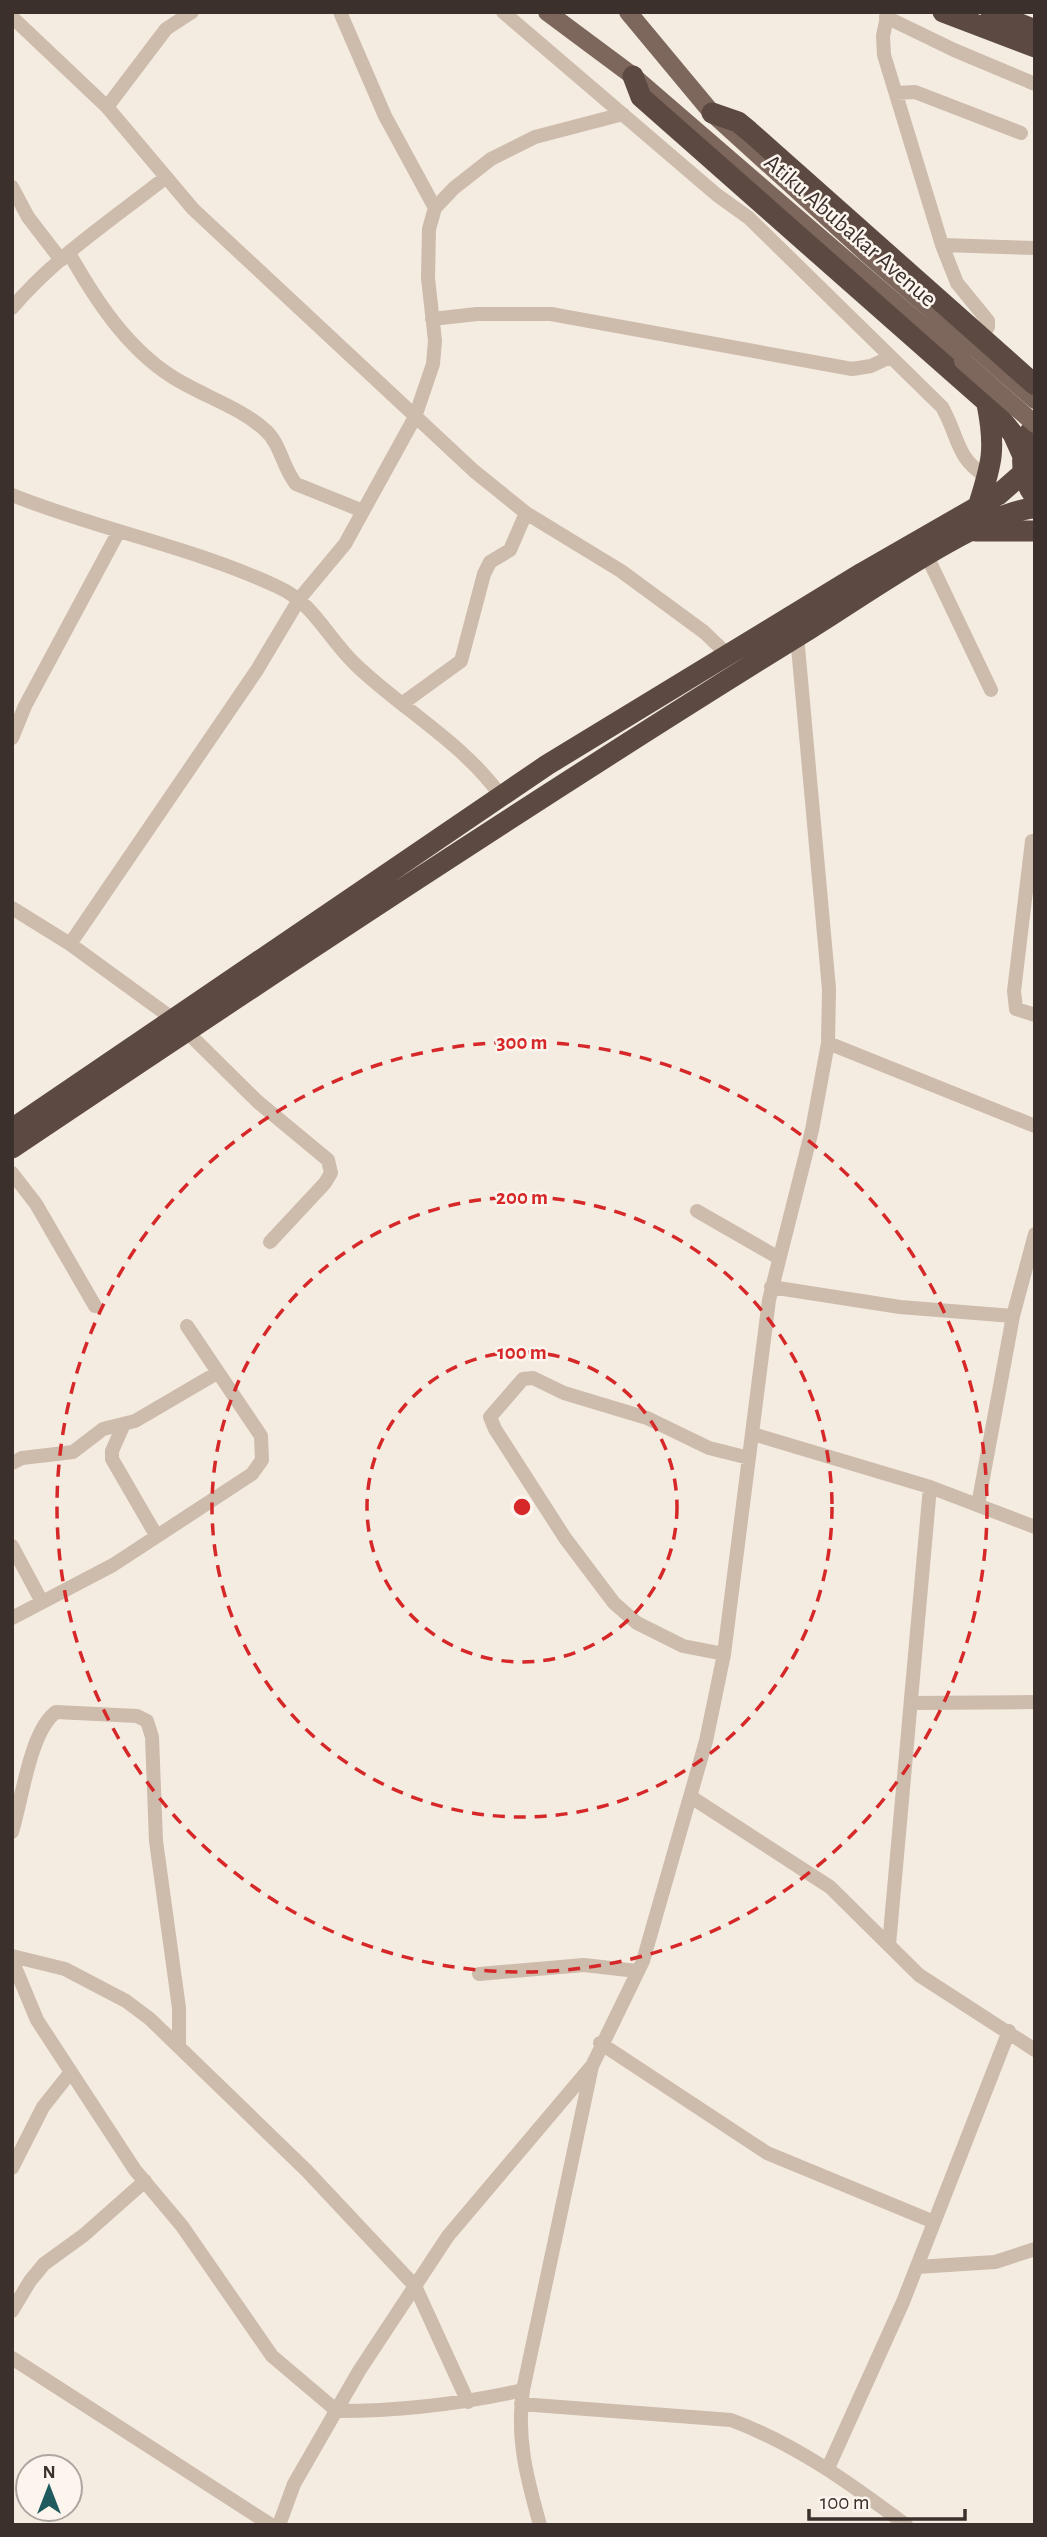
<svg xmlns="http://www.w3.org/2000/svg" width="1047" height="2537" viewBox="0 0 1047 2537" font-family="'Alegreya Sans',sans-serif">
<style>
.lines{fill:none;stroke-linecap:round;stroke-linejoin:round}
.minor{stroke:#cdbbac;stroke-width:14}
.major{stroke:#7d675c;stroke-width:18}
.highway{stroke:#5c4a42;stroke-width:21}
.major-bridge{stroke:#7d675c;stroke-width:18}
.ring{fill:none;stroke:#d62828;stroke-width:3.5;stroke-dasharray:12 9}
.labels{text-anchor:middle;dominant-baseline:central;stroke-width:5;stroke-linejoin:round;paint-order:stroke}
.street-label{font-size:24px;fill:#3b302b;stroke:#fbf5ee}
.centre{fill:#d62828;stroke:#fbf5ee;stroke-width:3.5}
.ring-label{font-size:21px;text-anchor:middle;font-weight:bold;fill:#d62828;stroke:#fbf5ee;stroke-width:5;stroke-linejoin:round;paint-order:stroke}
</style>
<rect width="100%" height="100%" fill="#f4ebe1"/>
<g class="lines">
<!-- minor -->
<path class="minor" d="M 340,12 L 385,116 L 435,208
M 503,12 L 717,195 L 749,218 L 942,407 C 959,436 955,458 987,477
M 888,12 L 883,36 L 884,55 L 942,245 L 957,283 L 988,321 L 988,327 L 980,336
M 12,17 L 107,107 L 193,209 L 474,471 L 526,513 L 621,571 L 704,632 L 727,654
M 886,17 L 954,50 L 1035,84
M 896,93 L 915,92 L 1021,133
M 107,107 L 166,29 L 192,12
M 12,187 L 28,217 L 61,260
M 942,245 L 1035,248
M 69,253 C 95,299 126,347 171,376 C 200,395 238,406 264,429 C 281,443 282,467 296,484 L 363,511
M 12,308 C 55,257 113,219 165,178
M 432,319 L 477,314 L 551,314 L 852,369 L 871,366 L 890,357
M 12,495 C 99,530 193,547 278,587 C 314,603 328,639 356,665 C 403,710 462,742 501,796
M 927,556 L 991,690
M 403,703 L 461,661 L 484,574 L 490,562 L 510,550 L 526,513
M 12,738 L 25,706 L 119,531
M 1032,841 L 1014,991 L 1016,1009 L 1035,1015
M 12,908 L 70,944 L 173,1019
M 70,944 L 257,670 L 300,598 L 345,544 L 415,417 L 433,364 L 435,341 L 428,278 L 429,229 L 435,208 L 454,188 L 491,159 L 535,137 L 623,114
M 186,1031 L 258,1102 L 328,1160 L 331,1173 L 325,1183 L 270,1242
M 828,1043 L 1035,1126
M 12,1173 L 36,1204 L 95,1306
M 697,1211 L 779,1258
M 771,1287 L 900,1307 L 1013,1316
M 124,1424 L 112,1451 L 112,1459 L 156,1535
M 753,1434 L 930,1487 L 1035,1527
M 12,1463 L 22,1458 L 73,1452 L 103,1429 L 135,1421 L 217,1373
M 978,1505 L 1013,1316 L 1035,1234
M 12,1546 L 42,1602
M 12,1618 L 113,1565 L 252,1474 L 262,1460 L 261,1436 L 187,1326
M 724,1654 L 683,1646 L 637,1623 L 614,1603 L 565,1538 L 495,1429 L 490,1417 L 523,1379 L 533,1378 L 564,1393 L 647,1418 L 709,1448 L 749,1458
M 911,1703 L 1035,1702
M 691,1797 L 830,1887 L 919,1975 L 1035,2050
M 12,1832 C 22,1800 30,1731 56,1712 L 137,1716 L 147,1721 L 152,1737 L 156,1841 L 179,2008 L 179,2047
M 889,1945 L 930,1487
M 12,1956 L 65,1969 L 126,2001 L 150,2019 L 306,2170 L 415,2286 L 468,2402
M 12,1960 L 37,2020 L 135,2170 L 182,2226 L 272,2356 L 337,2411 C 401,2411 461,2404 523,2390
M 479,1974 L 584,1965 L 637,1971
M 600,2043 L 767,2153 L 934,2222
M 12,2168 L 43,2107 L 70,2073
M 917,2267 L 995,2262 L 1035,2249
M 12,2311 L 30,2281 L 44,2264 L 84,2235 L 145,2181
M 12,2358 L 271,2525
M 521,2404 L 731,2420 C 796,2444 851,2484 906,2525
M 828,2468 L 903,2302 L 1009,2031
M 279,2525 L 294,2484 L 359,2371 L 448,2236 L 590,2068
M 540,2525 C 527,2479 516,2438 523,2390 L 592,2066 L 643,1961 L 706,1741 L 724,1654 L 769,1300 L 812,1130 L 828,1043 L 829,989 L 797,636"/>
<!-- major -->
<path class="major" d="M 547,12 L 633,76 L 963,361
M 628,12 L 712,113 L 865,252 L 1035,400"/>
<!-- highway -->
<path class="highway" d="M 943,12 L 1035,47
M 991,12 L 1035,30
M 633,76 L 641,97 L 990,405 L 1013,434 L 1022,454
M 712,113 L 738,122 L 749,131 L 1035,385
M 1035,424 C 1019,447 1018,474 1035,497
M 978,507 C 992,463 996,449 987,404
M 976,531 L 1035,531
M 12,1129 L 547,765 L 862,573 L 998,495 L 1023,473
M 12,1148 C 276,971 541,795 811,628 C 860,598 984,510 1035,508"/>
<!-- major-bridge -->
<path class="major-bridge" d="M 963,361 L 1035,424"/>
</g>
<!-- distance rings -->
<g class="ring">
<circle cx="522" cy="1507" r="155"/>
<circle cx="522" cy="1507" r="310"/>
<circle cx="522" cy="1507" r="465"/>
</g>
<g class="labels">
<!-- street labels -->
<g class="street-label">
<text transform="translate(850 231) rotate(41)">Atiku Abubakar Avenue</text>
</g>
</g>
<circle cx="522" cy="1507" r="10" class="centre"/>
<g class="ring-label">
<text x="522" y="1049">300 m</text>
<text x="522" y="1204">200 m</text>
<text x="522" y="1359">100 m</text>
</g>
<!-- border -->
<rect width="1047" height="2537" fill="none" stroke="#3b302b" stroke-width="28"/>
<!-- north arrow -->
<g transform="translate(49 2488)"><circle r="33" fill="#fbf5ee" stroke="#aea6a0" stroke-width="2"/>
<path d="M0-5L12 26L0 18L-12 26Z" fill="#1f5a5e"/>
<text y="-10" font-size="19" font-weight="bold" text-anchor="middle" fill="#3b302b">N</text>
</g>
<!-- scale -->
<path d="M809 2509v10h156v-10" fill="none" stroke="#3b302b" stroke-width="3.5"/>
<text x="820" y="2509" font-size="21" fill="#3b302b" stroke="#fbf5ee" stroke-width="5" paint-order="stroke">100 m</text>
</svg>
